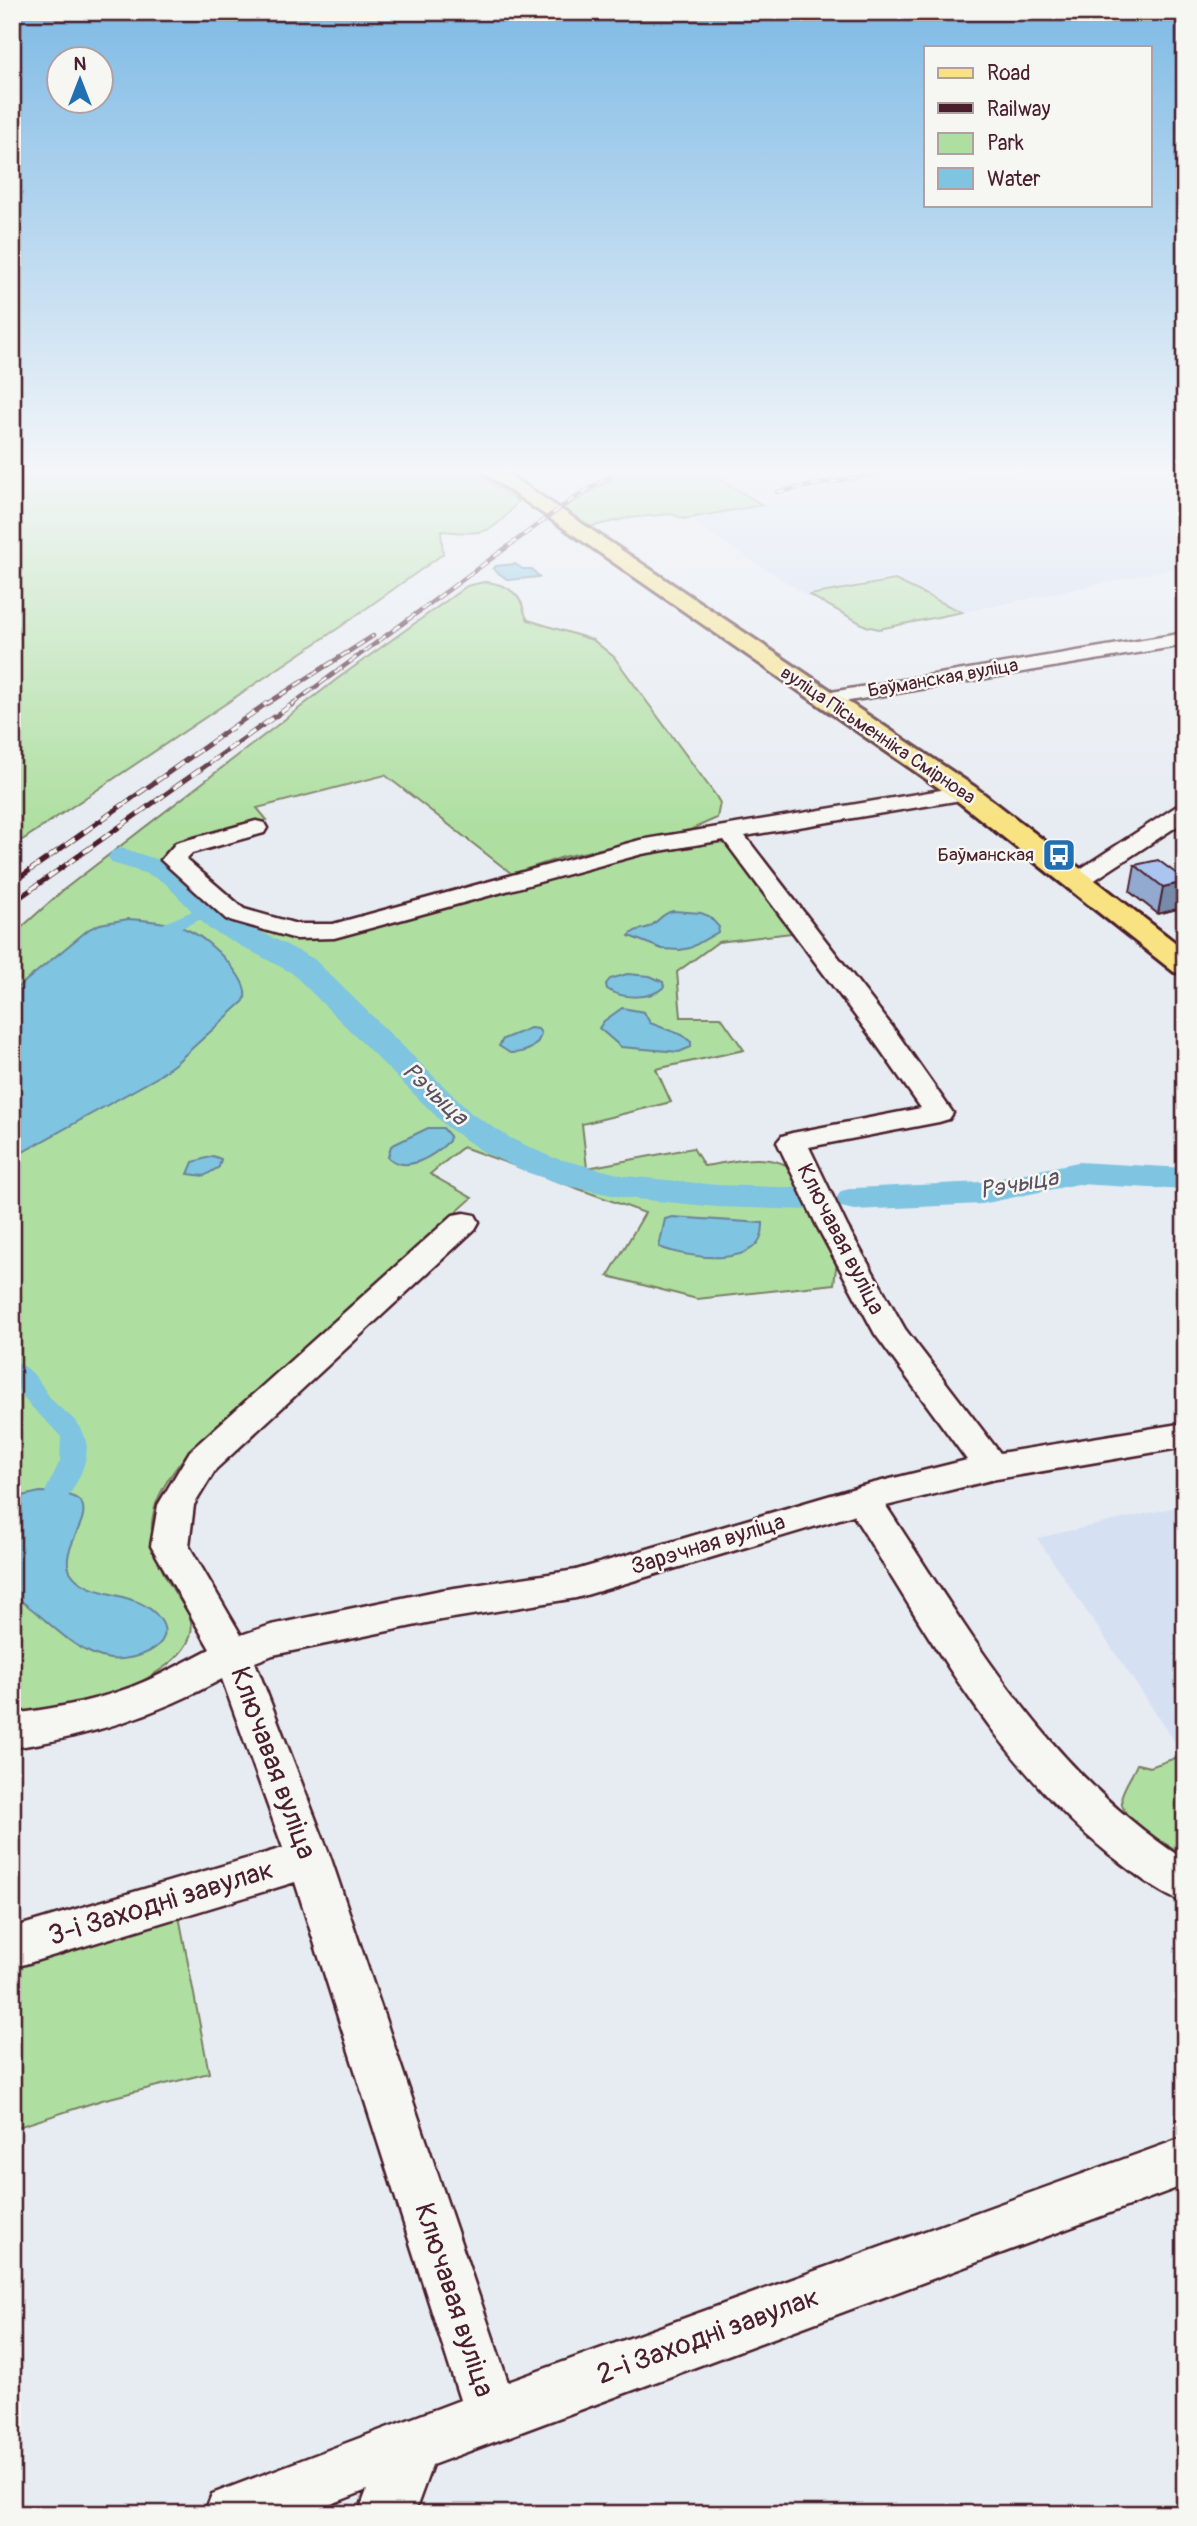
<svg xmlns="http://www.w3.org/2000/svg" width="1197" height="2526" viewBox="0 0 1197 2526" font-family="Pangolin,sans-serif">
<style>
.built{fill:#d5e0f2}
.green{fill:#aedfa0;stroke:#7c7f66;stroke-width:2}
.water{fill:#7fc4e0;stroke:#6a8298;stroke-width:2}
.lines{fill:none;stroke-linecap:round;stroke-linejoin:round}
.canal{fill:#7fc4e0;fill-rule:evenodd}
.river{fill:#7fc4e0;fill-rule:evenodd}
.minor-casing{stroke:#4a1f2b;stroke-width:5}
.major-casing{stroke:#4a1f2b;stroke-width:6}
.minor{fill:#f6f6f2;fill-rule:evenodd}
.major{fill:#f8e281;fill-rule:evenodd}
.rail-far1-casing{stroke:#4a1f2b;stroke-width:4.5}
.rail-casing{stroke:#4a1f2b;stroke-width:5}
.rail-far1{stroke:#f6f6f2;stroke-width:2.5;stroke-dasharray:9;stroke-linecap:butt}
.rail{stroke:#f6f6f2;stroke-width:3.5;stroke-dasharray:11;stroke-linecap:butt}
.wall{fill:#92a9d0;stroke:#4a1f2b;stroke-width:2}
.shaded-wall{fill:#778aa9;stroke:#4a1f2b;stroke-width:2}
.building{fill:#aac5f2;stroke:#4a1f2b;stroke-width:2}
.labels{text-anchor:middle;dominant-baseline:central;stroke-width:5;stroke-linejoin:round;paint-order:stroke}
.far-street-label{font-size:19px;fill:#4a1f2b;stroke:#f6f6f2}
.far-poi-label{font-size:19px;fill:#4a1f2b;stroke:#f6f6f2;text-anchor:end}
.street-label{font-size:23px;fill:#4a1f2b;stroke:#f6f6f2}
.water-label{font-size:24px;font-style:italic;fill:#5a5161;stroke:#f6f6f2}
.near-street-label{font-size:28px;fill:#4a1f2b;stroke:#f6f6f2}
</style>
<rect width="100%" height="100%" fill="#e7ecf2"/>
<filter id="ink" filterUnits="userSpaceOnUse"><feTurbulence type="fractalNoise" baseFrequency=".0143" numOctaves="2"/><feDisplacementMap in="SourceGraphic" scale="14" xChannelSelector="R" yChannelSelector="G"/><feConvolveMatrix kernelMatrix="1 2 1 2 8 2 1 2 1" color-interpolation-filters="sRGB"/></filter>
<g filter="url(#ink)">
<!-- built -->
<path class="built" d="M 709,472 L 1185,472 L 1185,566 L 964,612 L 895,578 L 805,594 L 687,519 L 762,505 Z
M 1185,1505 L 1185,1756 L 1037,1538 Z"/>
<!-- green -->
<path class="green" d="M 12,472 L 474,472 L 518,501 C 492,537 481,534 441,531 L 443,554 L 340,627 L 12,847 Z
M 624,472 L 708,472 L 762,505 L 684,519 L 672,514 L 628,518 L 585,528 L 562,509 Z
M 895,580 L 962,612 L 879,629 L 866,626 L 809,595 Z
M 484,582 C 500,583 515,589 522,604 C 524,610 524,614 528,620 L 593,640 L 614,657 L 716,796 L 720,803 L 717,818 L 690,830 L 563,857 L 512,874 L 385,775 L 257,808 L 267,820 L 194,838 L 175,849 L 233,915 L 296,934 L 651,849 L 708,839 L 732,845 L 800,932 L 718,942 L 677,972 L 681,1017 L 721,1017 L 744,1050 L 656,1069 L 671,1102 L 582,1124 L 587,1168 L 693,1148 L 704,1166 C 733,1162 764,1152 790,1167 L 837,1260 L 834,1284 L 697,1299 L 608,1276 L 645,1213 L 463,1147 L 430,1174 L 472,1198 L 187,1454 C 148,1502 139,1533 172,1588 C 177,1597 185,1606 189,1615 C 207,1656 126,1692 96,1700 C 68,1707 40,1711 12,1717 L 12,936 L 62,891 L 337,679 L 467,586 Z
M 1184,1755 L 1185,1756 L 1185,1854 C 1166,1844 1116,1822 1122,1795 C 1125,1785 1133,1774 1137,1764 L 1150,1767 Z
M 179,1916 L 209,2073 L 102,2100 L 12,2129 L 12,1959 Z"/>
<!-- water -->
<path class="water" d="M 515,564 L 523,569 L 532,569 L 539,577 L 508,580 L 493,569 L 496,566 Z
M 673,911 L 701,913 L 709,916 L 719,927 L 718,932 L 690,948 L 680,950 L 662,949 L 629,936 C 634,929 641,930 649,927 C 658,922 662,913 673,911 Z
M 128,919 C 150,921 173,922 192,932 C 210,941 253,981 244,1001 L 176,1063 L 156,1078 L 12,1158 L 12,992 L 89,929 L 100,924 Z
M 627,974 L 650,976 L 663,982 L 664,987 C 650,1000 622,999 607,989 L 606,984 L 610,979 Z
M 622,1008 L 644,1012 L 650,1023 L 682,1035 L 691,1042 L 691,1047 L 679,1052 L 621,1047 L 599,1028 L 604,1021 Z
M 530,1028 L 538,1029 L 541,1033 C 538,1049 525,1053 510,1053 L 499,1046 L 503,1039 Z
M 428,1128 L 443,1128 L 450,1136 L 449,1141 C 435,1155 406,1175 388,1157 L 391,1146 Z
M 213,1156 L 221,1159 L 219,1167 L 204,1176 L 188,1174 L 193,1162 Z
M 672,1217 L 763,1223 C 765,1271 687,1258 659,1247 L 665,1219 Z
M 40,1492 C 128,1492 52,1543 71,1573 C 89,1600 139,1589 160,1619 C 180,1648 130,1662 110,1659 C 71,1653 45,1614 12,1595 L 12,1498 Z"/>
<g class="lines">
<!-- canal -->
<path class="canal" d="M 204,906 L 213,911 L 210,915 L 151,942 L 145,943 L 136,938 L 139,934 Z
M 12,1361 C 35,1367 40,1386 54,1402 C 61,1410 71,1415 78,1424 C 97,1449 81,1475 67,1499 L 58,1501 L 49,1499 L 45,1492 L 60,1461 L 61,1437 C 40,1411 12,1399 12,1361 Z"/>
<!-- river -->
<path class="river" d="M 122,848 L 177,866 L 193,876 L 230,916 L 314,959 L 471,1113 L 510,1138 L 551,1157 L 626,1176 L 717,1185 L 808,1188 L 821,1191 L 826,1199 L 821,1207 L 808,1210 L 717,1207 L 626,1198 L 568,1186 L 526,1172 L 485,1153 L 447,1127 L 292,973 L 209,929 L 165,883 L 148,874 L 112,863 L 108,857 L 112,851 Z
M 1078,1162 L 1185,1168 L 1185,1190 L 1078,1184 L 982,1204 L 854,1210 L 841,1207 L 836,1199 L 841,1191 L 854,1188 L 982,1182 Z"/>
<defs>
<path id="minor" d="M 1185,633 L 1185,645 L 825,705 L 818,703 L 815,699 L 818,695 L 825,693 Z
M 965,786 L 973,788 L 976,793 L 973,798 L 745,836 L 894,1029 L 953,1113 L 949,1119 L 939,1122 L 809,1147 L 847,1226 L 905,1329 L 1000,1453 L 1185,1423 L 1185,1447 L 991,1480 L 886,1506 C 973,1638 1049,1772 1185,1860 L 1185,1903 C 1157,1893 1133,1872 1109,1854 C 997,1763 929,1635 853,1515 L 576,1598 L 441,1620 L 273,1655 L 255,1662 L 331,1859 L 508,2382 L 1185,2137 L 1185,2185 L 432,2465 L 414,2514 L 358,2514 L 367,2490 L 306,2514 L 204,2514 L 212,2494 L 460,2400 L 295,1882 L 12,1968 L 12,1928 L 283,1848 L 222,1679 C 156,1715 87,1737 12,1748 L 12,1714 C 58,1708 103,1700 146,1681 C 167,1672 188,1660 210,1649 L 151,1546 L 158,1505 L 190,1451 L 453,1215 L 464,1213 L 475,1215 L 479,1222 L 475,1229 L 216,1469 L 194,1505 L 189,1546 L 241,1635 L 271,1625 L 441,1590 L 576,1570 L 862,1486 L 967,1460 L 875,1334 L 817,1226 L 777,1142 L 782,1136 L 792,1133 L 921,1108 L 874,1041 L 724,840 L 642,854 L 334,938 L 296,939 L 226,919 L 161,860 L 176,843 L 256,821 L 264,823 L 267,828 L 264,833 L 192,853 L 186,859 L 244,909 L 297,924 L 333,924 L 640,840 Z
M 1185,804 L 1185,821 L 1087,885 L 1079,887 L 1071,885 L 1067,880 L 1071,875 L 1177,806 Z"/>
<path id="major" d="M 483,472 L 505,472 L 975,787 L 1185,950 L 1185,974 L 1174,972 L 955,799 Z"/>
</defs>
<!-- minor casing -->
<use href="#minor" class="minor-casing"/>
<!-- major casing -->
<use href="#major" class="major-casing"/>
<!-- minor -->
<use href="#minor" class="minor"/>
<!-- major -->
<use href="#major" class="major"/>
<defs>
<path id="rail-far1" d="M 777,492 L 886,472
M 265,705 L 373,636
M 291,705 L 577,496 L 618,472"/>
<path id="rail" d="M 12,883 L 267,703
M 12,903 L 294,703"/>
</defs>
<!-- rail-far1 casing -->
<use href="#rail-far1" class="rail-far1-casing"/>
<!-- rail casing -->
<use href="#rail" class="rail-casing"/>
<!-- rail-far1 -->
<use href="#rail-far1" class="rail-far1"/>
<!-- rail -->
<use href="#rail" class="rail"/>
</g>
<!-- wall -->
<path class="wall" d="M 1135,865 L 1185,880 L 1185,893 L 1181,908 L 1158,914 L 1130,892 Z"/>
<!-- shaded-wall -->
<path class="shaded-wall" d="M 1185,882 L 1185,893 L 1181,908 L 1158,914 L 1163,887 Z"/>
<!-- building -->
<path class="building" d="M 1158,860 L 1185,880 L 1185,882 L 1163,887 L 1135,865 Z"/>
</g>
<!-- sky -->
<linearGradient id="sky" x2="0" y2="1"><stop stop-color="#7ebae5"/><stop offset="0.57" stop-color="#f4f6f9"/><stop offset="1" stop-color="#f4f6f9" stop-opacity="0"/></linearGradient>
<rect width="1197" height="826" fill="url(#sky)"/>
<!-- icons -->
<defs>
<symbol id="bus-square" viewBox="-11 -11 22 22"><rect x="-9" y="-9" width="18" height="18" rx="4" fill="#1f6fb2" stroke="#f6f6f2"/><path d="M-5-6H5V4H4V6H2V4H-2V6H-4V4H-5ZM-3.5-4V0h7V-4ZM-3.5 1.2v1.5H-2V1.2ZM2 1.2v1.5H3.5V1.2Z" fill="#fff"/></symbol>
</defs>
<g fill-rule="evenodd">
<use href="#bus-square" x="1040" y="836" width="38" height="38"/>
</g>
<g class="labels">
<!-- far-street labels -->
<g class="far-street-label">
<text transform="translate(943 678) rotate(-10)">Баўманская вуліца</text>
<text transform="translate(878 735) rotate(34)">вуліца Пісьменніка Смірнова</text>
</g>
<!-- far-poi labels -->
<g class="far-poi-label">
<text x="1034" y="855">Баўманская</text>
</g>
<!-- street labels -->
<g class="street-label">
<text transform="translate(841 1239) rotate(63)">Ключавая вуліца</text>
<text transform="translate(708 1544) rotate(-17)">Зарэчная вуліца</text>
</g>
<!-- water labels -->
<g class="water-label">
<text transform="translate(435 1094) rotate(43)">Рэчыца</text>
<text transform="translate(1019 1184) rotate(-10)">Рэчыца</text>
</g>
<!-- near-street labels -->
<g class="near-street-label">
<text transform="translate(273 1763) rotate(70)">Ключавая вуліца</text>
<text transform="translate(161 1903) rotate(-17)">3-і Заходні завулак</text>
<text transform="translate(454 2300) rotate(72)">Ключавая вуліца</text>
<text transform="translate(708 2336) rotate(-20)">2-і Заходні завулак</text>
</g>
</g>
<!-- margin -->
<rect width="1197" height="2526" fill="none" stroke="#f6f6f2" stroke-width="42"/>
<rect x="21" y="21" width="1155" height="2484" fill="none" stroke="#4a1f2b" stroke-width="2.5" filter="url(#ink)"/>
<!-- legend -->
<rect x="924" y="46" width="228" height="161" fill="#f6f6f2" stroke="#b1a0a2" stroke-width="2"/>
<rect x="938" y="68" width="35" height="10" fill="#f8e281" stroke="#b1a0a2" stroke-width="2"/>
<text x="987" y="80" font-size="21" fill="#4a1f2b">Road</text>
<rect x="938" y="103" width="35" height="10" fill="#4a1f2b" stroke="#b1a0a2" stroke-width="2"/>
<text x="987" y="116" font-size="21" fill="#4a1f2b">Railway</text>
<rect x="938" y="133" width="35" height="21" fill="#aedfa0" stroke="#b1a0a2" stroke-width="2"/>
<text x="987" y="150" font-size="21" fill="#4a1f2b">Park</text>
<rect x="938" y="168" width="35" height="21" fill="#7fc4e0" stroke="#b1a0a2" stroke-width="2"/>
<text x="987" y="186" font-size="21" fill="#4a1f2b">Water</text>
<!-- north arrow -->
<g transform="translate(80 80)"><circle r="33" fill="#f6f6f2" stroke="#b1a0a2" stroke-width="2"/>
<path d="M0-5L12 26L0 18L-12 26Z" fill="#1f6fb2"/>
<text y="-10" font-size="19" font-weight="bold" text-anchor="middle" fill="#4a1f2b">N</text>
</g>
</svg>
